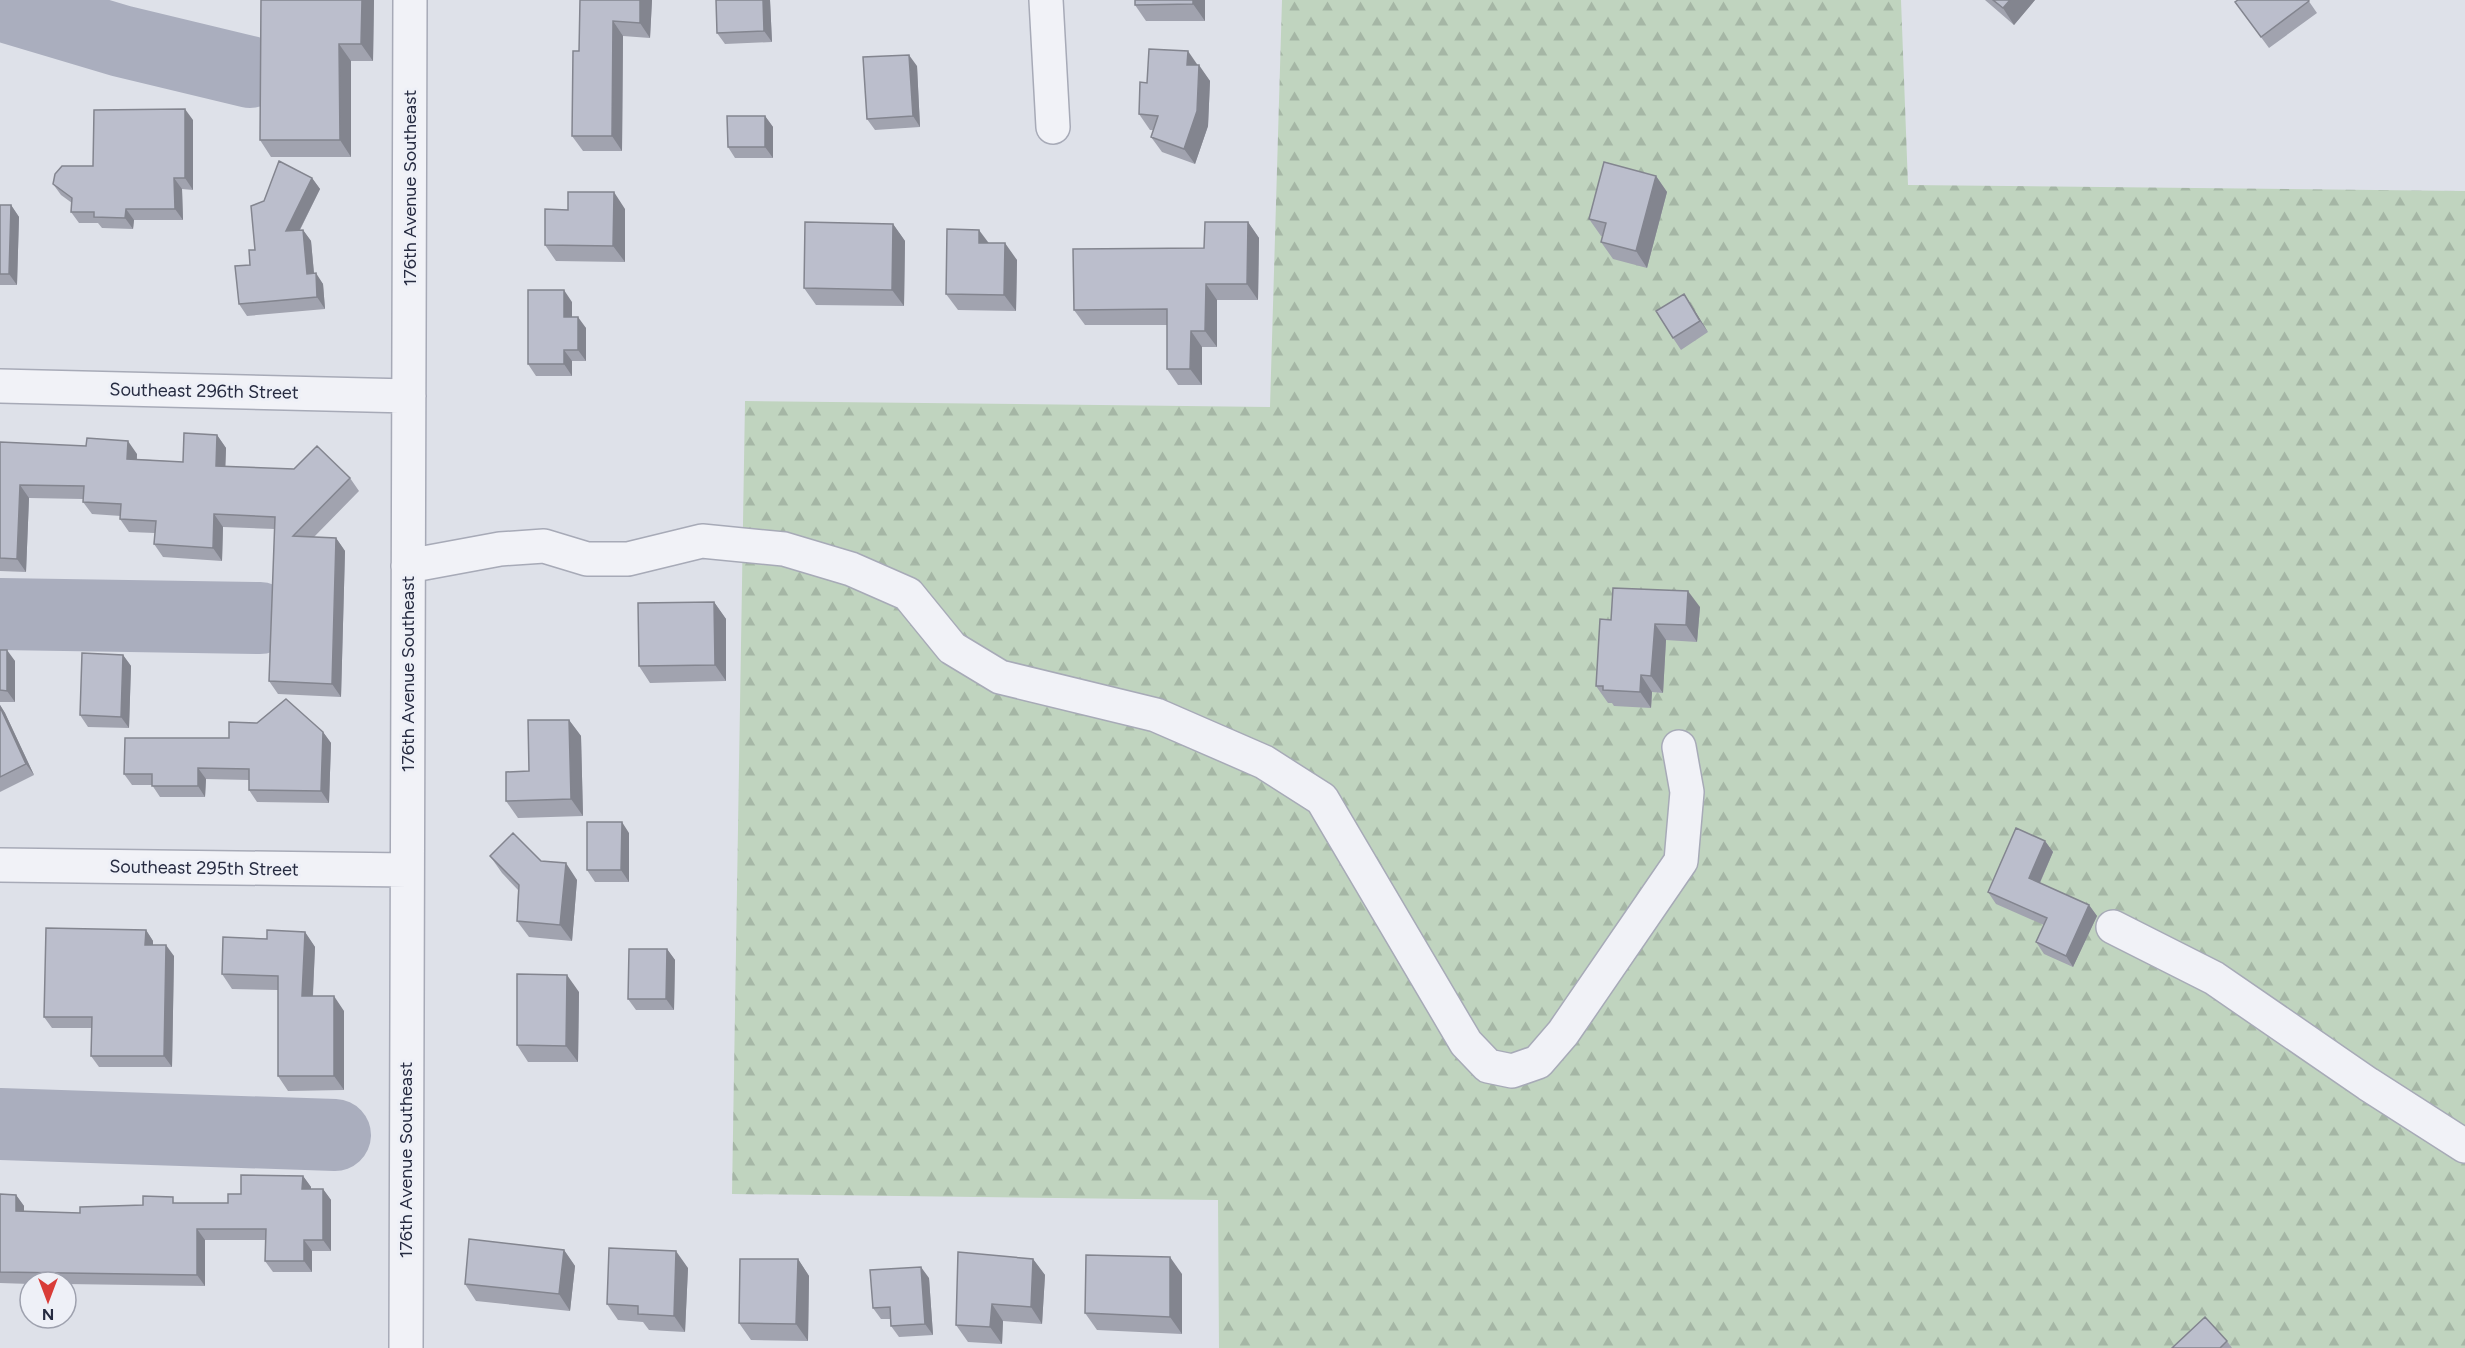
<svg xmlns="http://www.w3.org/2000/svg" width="2465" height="1348" viewBox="0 0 2465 1348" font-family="Figtree,sans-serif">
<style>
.forest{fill:url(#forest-firs)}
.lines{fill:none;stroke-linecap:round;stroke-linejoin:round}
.taxiway{stroke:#aaaebe;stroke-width:72}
.minor-casing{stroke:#a7aab7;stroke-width:36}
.minor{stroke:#f1f2f7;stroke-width:33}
.wall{fill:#a1a3af}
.shaded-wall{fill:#83858f}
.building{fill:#bbbecc;stroke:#83858f;stroke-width:1.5}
.labels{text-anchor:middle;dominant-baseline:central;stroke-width:6;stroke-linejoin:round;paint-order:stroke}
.street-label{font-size:18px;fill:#262b41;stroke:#eef0f7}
</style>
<defs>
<pattern id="forest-firs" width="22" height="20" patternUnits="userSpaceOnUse" patternTransform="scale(1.5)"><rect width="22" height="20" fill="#c0d4bf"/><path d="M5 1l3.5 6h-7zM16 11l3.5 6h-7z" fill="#a5b6a5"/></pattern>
</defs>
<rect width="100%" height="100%" fill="#dee1e9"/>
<!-- forest -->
<path class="forest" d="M 1282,0 L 1901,0 L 1908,185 L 2465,191 L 2465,1348 L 1219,1348 L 1218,1200 L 732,1194 L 745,401 L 1270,407 Z"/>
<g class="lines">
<!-- taxiway -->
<path class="taxiway" d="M 0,5 L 121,41 L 250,72
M 0,614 L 260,618
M 0,1124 L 335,1135"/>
<defs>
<path id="minor" d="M 1046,0 L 1053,127
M 0,386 L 409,396
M 408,566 L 500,549 L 544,546 L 587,559 L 628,559 L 702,541 L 784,549 L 851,569 L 908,594 L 952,648 L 1000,677 L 1156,715 L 1264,762 L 1322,799 L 1466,1043 L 1488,1066 L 1512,1071 L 1538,1062 L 1563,1033 L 1681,861 L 1687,792 L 1679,747
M 0,865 L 407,870
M 2113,927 L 2214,978 L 2368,1084 L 2465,1146
M 406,1348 L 410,0"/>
</defs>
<!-- minor casing -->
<use href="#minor" class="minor-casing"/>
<!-- minor -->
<use href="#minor" class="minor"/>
</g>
<!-- wall -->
<path class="wall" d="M 261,0 L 374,0 L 373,61 L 351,61 L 351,157 L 271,157 L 260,140 Z
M 580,0 L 652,0 L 650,38 L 623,36 L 622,151 L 583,151 L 572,136 L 579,51 Z
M 770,0 L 772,42 L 725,44 L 717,33 Z
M 1135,0 L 1205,0 L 1205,21 L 1146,21 L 1135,5 Z
M 1985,0 L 2035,0 L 2014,25 Z
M 2308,0 L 2317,13 L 2269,48 L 2235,2 Z
M 1198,65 L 1210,81 L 1208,126 L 1195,164 L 1162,152 L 1151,137 L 1153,130 L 1150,130 L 1139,114 L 1147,83 Z
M 917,66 L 920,127 L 875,130 L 867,119 Z
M 765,116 L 773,127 L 773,158 L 735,158 L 728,147 Z
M 193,120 L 193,190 L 182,189 L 183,220 L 134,220 L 133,229 L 102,228 L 98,223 L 79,223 L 71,212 L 72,203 L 61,195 L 53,184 Z
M 1656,176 L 1667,192 L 1647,268 L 1613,259 L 1601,242 L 1603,236 L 1601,236 L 1589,219 Z
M 312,178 L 320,189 L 300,230 L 303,230 L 311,241 L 314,273 L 323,284 L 325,309 L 247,316 L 239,304 L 255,250 L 264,201 Z
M 0,205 L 11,205 L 19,217 L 17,285 L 0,285 Z
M 625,209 L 625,262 L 556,261 L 545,245 L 568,210 Z
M 1248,222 L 1259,238 L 1258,300 L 1217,300 L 1217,347 L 1202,347 L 1202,385 L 1178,385 L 1167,369 L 1167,325 L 1085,325 L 1074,310 L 1204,248 Z
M 893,224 L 905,241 L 904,306 L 816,305 L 804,288 Z
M 989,243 L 1017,260 L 1016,311 L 958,310 L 946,294 Z
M 1684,294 L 1708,332 L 1681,350 L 1673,338 Z
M 572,302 L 572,317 L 586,328 L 586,361 L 572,361 L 572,376 L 536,376 L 528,364 Z
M 217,435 L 226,448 L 225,467 L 350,478 L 359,491 L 314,537 L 336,538 L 345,551 L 341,697 L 278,694 L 269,681 L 275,529 L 223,527 L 222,561 L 163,557 L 154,544 L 155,533 L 129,532 L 120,519 L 121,516 L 92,514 L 83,502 L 83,499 L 29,498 L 26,572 L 0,571 L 0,442 L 137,454 L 137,459 L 183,462 Z
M 714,602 L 726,619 L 726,681 L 650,683 L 639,666 Z
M 1700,607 L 1697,642 L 1666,640 L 1663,693 L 1652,692 L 1651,708 L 1614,706 L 1612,703 L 1608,703 L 1596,686 L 1611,620 Z
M 0,650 L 15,661 L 15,702 L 0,702 Z
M 123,655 L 131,666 L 129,728 L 88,727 L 80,715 Z
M 0,705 L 5,713 L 34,775 L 0,792 Z
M 569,720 L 581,736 L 583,816 L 518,818 L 506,801 Z
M 323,732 L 331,743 L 329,803 L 257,802 L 249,790 L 249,780 L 206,779 L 205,797 L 160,797 L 152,785 L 132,785 L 124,774 L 229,738 Z
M 629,833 L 629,882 L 595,882 L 587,870 Z
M 2045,841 L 2053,852 L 2040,883 L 2089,905 L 2097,916 L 2073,967 L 2044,954 L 2036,942 L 2044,925 L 1996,904 L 1988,892 Z
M 490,856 L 541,861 L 577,880 L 572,941 L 529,937 L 517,921 L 518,890 L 502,873 Z
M 146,930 L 153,941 L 153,945 L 174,956 L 172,1067 L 99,1067 L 91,1056 L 92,1028 L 52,1028 L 44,1017 Z
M 305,932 L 315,947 L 313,996 L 344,1011 L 344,1090 L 288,1091 L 278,1076 L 278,990 L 232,989 L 222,974 L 267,939 Z
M 667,949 L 675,960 L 674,1010 L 636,1010 L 628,999 Z
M 579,992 L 578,1062 L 528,1062 L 517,1045 Z
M 303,1176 L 311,1187 L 310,1189 L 323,1189 L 331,1200 L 331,1251 L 312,1251 L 312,1272 L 273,1272 L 265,1261 L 266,1240 L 205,1240 L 205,1286 L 66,1284 L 66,1282 L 30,1282 L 30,1284 L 0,1283 L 0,1194 L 16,1195 L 24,1206 L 24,1211 L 80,1213 L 178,1203 L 228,1203 L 241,1194 Z
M 564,1250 L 575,1266 L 570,1311 L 476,1301 L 465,1284 Z
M 798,1259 L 809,1276 L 808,1341 L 751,1340 L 739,1323 Z
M 1033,1259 L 1045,1275 L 1042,1324 L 1003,1321 L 1002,1344 L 968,1342 L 956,1325 Z
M 688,1268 L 685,1332 L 649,1330 L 643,1322 L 618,1320 L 607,1304 Z
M 1182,1274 L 1182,1334 L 1097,1330 L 1085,1313 Z
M 929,1278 L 933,1335 L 899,1337 L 891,1326 L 890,1319 L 881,1319 L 873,1308 Z
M 2227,1341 L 2232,1348 L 2172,1348 Z"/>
<!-- shaded-wall -->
<path class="shaded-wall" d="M 362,0 L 374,0 L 373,61 L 361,44 Z
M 640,0 L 652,0 L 650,38 L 640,23 Z
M 763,0 L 770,0 L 772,42 L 764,31 Z
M 1193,0 L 1205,0 L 1205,21 L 1193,4 Z
M 2010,0 L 2035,0 L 2014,25 L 2003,8 Z
M 613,21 L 623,36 L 622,151 L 612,136 Z
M 339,44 L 351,61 L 351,157 L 340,140 Z
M 1188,51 L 1199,67 L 1187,65 Z
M 909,55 L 917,66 L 920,127 L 913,116 Z
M 1199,65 L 1210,81 L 1208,126 L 1195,164 L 1184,149 Z
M 185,109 L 193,120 L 193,190 L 185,178 Z
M 765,116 L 773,127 L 773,158 L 765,147 Z
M 1656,176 L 1667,192 L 1647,268 L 1636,251 Z
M 174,178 L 182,189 L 183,220 L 175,209 Z
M 312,178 L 320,189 L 293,243 L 286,231 Z
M 614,192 L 625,209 L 625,262 L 613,246 Z
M 11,205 L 19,217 L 17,285 L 9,274 Z
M 126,209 L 134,220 L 133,229 L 125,218 Z
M 1248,222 L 1259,238 L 1258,300 L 1247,284 Z
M 893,224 L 905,241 L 904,306 L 892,290 Z
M 303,230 L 311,241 L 315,285 L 307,274 Z
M 979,230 L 991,246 L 979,243 Z
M 1005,243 L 1017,260 L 1016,311 L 1004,295 Z
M 316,273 L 323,284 L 325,309 L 317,297 Z
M 1206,284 L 1217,300 L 1217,347 L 1205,331 Z
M 564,290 L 572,302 L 572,328 L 564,317 Z
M 1684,294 L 1692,306 L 1708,332 L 1700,321 Z
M 578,317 L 586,328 L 586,361 L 578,350 Z
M 1191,331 L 1202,347 L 1202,385 L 1190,369 Z
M 564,350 L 572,361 L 572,376 L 564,364 Z
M 217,435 L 226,448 L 225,479 L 216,466 Z
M 128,441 L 137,454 L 136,472 L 127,459 Z
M 20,485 L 29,498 L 26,572 L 17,559 Z
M 214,514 L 223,527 L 222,561 L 213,548 Z
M 336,538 L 345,551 L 341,697 L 332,684 Z
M 1688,591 L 1700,607 L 1697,642 L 1686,625 Z
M 714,602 L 726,619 L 726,681 L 715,665 Z
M 1655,624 L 1666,640 L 1663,693 L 1651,676 Z
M 7,650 L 15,661 L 15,702 L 7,691 Z
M 123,655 L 131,666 L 129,728 L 121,717 Z
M 1641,675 L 1652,692 L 1651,708 L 1640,692 Z
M 0,705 L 5,713 L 34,775 L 26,764 L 0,707 Z
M 569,720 L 581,736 L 583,816 L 571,799 Z
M 323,732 L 331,743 L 329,803 L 321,791 Z
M 198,768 L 206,779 L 205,797 L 198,786 Z
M 622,822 L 629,833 L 629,882 L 621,870 Z
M 2045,841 L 2053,852 L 2037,889 L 2029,878 Z
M 566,863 L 577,880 L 572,941 L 560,925 Z
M 2089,905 L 2097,916 L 2073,967 L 2066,956 Z
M 146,930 L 153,941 L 153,956 L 145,945 Z
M 305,932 L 315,947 L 312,1011 L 302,996 Z
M 166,945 L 174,956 L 172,1067 L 164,1056 Z
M 667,949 L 675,960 L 674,1010 L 666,999 Z
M 567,975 L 579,992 L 578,1062 L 566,1046 Z
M 334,996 L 344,1011 L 344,1090 L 334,1076 Z
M 303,1176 L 311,1187 L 310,1200 L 302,1189 Z
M 323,1189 L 331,1200 L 331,1251 L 323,1240 Z
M 16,1195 L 24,1206 L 24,1222 L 16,1211 Z
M 197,1229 L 205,1240 L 205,1286 L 197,1275 Z
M 304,1240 L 312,1251 L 312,1272 L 304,1261 Z
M 564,1250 L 575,1266 L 570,1311 L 559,1294 Z
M 676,1251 L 688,1268 L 685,1332 L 674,1316 Z
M 1170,1257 L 1182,1274 L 1182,1334 L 1170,1317 Z
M 798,1259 L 809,1276 L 808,1341 L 796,1324 Z
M 1033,1259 L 1045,1275 L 1042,1324 L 1031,1307 Z
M 921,1267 L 929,1278 L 933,1335 L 925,1324 Z
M 992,1304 L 1003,1321 L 1002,1344 L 990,1327 Z"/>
<!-- building -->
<path class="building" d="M 261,0 L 362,0 L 361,44 L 339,44 L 340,140 L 260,140 Z
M 580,0 L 640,0 L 640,23 L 613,21 L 612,136 L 572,136 L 573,51 L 579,51 Z
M 716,0 L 763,0 L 764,31 L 717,33 Z
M 1135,0 L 1193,0 L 1193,4 L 1135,5 Z
M 1993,0 L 2010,0 L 2003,8 Z
M 2238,0 L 2308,0 L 2309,1 L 2261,37 L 2235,2 Z
M 1149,49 L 1188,51 L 1187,65 L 1199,65 L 1197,111 L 1184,149 L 1151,137 L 1158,116 L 1139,114 L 1140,82 L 1147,83 Z
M 909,55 L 913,116 L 867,119 L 863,57 Z
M 185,109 L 185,178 L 174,178 L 175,209 L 126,209 L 125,218 L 94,217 L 94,212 L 71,212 L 72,198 L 53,184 L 55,174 L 62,166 L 93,166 L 94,110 Z
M 727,116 L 765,116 L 765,147 L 728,147 Z
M 279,161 L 312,178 L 286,231 L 303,230 L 307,274 L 316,273 L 317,297 L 239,304 L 235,266 L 250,265 L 249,250 L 255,250 L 251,206 L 264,201 Z
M 1604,162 L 1656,176 L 1636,251 L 1601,242 L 1606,223 L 1589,219 Z
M 568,192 L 614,192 L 613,246 L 545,245 L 545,209 L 568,210 Z
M 0,205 L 11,205 L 9,274 L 0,274 Z
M 805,222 L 893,224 L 892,290 L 804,288 Z
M 1205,222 L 1248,222 L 1247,284 L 1206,284 L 1205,331 L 1191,331 L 1190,369 L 1167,369 L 1167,309 L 1074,310 L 1073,249 L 1204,248 Z
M 947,229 L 979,230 L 979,243 L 1005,243 L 1004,295 L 946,294 Z
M 528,290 L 564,290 L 564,317 L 578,317 L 578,350 L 564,350 L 564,364 L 528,364 Z
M 1684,294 L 1700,321 L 1673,338 L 1656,311 Z
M 184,433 L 217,435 L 216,466 L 294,469 L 317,446 L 350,478 L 293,536 L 336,538 L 332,684 L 269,681 L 275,517 L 214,514 L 213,548 L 154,544 L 156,521 L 120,519 L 121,504 L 83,502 L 84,486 L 20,485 L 17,559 L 0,558 L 0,442 L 86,446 L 87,438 L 128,441 L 127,459 L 183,462 Z
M 1613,588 L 1688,591 L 1686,625 L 1655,624 L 1651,676 L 1641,675 L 1640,692 L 1603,690 L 1603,686 L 1596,686 L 1600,619 L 1611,620 Z
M 714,602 L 715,665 L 639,666 L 638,603 Z
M 0,650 L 7,650 L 7,691 L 0,690 Z
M 82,653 L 123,655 L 121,717 L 80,715 Z
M 286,699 L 323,732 L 321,791 L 249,790 L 249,769 L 198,768 L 198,786 L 152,786 L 152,774 L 124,774 L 125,738 L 229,738 L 229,722 L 257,723 Z
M 0,707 L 26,764 L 0,777 Z
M 528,720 L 569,720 L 571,799 L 506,801 L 506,772 L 529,771 Z
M 587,822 L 622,822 L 621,870 L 587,870 Z
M 2016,828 L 2045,841 L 2029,878 L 2089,905 L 2066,956 L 2036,942 L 2047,918 L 1988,892 Z
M 513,833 L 541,861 L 566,863 L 560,925 L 517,921 L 519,885 L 490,856 Z
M 46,928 L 146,930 L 145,945 L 166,945 L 164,1056 L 91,1056 L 92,1017 L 44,1017 Z
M 267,930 L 305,932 L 302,996 L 334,996 L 334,1076 L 278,1076 L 278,976 L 222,974 L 223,937 L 267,939 Z
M 629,949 L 667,949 L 666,999 L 628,999 Z
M 517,974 L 567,975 L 566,1046 L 517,1045 Z
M 241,1175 L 303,1176 L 302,1189 L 323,1189 L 323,1240 L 304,1240 L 304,1261 L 265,1261 L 266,1229 L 197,1229 L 197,1275 L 0,1272 L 0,1194 L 16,1195 L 16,1211 L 80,1213 L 80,1207 L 143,1205 L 143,1196 L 173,1197 L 173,1203 L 228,1203 L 228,1194 L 241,1194 Z
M 469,1239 L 564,1250 L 559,1294 L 465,1284 Z
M 609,1248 L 676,1251 L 674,1316 L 638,1314 L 638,1306 L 607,1304 Z
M 958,1252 L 1033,1259 L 1031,1307 L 992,1304 L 990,1327 L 956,1325 Z
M 1086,1255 L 1170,1257 L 1170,1317 L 1085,1313 Z
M 740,1259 L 798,1259 L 796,1324 L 739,1323 Z
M 921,1267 L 925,1324 L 891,1326 L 890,1307 L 873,1308 L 870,1270 Z
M 2205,1317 L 2227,1341 L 2220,1348 L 2172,1348 Z"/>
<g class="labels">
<!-- street labels -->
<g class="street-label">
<text transform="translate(410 188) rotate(-90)">176th Avenue Southeast</text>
<text transform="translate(204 391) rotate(1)">Southeast 296th Street</text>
<text transform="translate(408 674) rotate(-90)">176th Avenue Southeast</text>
<text transform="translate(204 868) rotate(1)">Southeast 295th Street</text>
<text transform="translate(406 1160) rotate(-90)">176th Avenue Southeast</text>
</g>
</g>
<!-- north arrow -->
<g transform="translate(48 1300) rotate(180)"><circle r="28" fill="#eef0f7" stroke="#9ea1ae" stroke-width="1.5"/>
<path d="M0-4.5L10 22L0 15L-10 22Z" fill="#d93c38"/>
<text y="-9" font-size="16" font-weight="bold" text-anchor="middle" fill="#262b41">N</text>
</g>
</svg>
